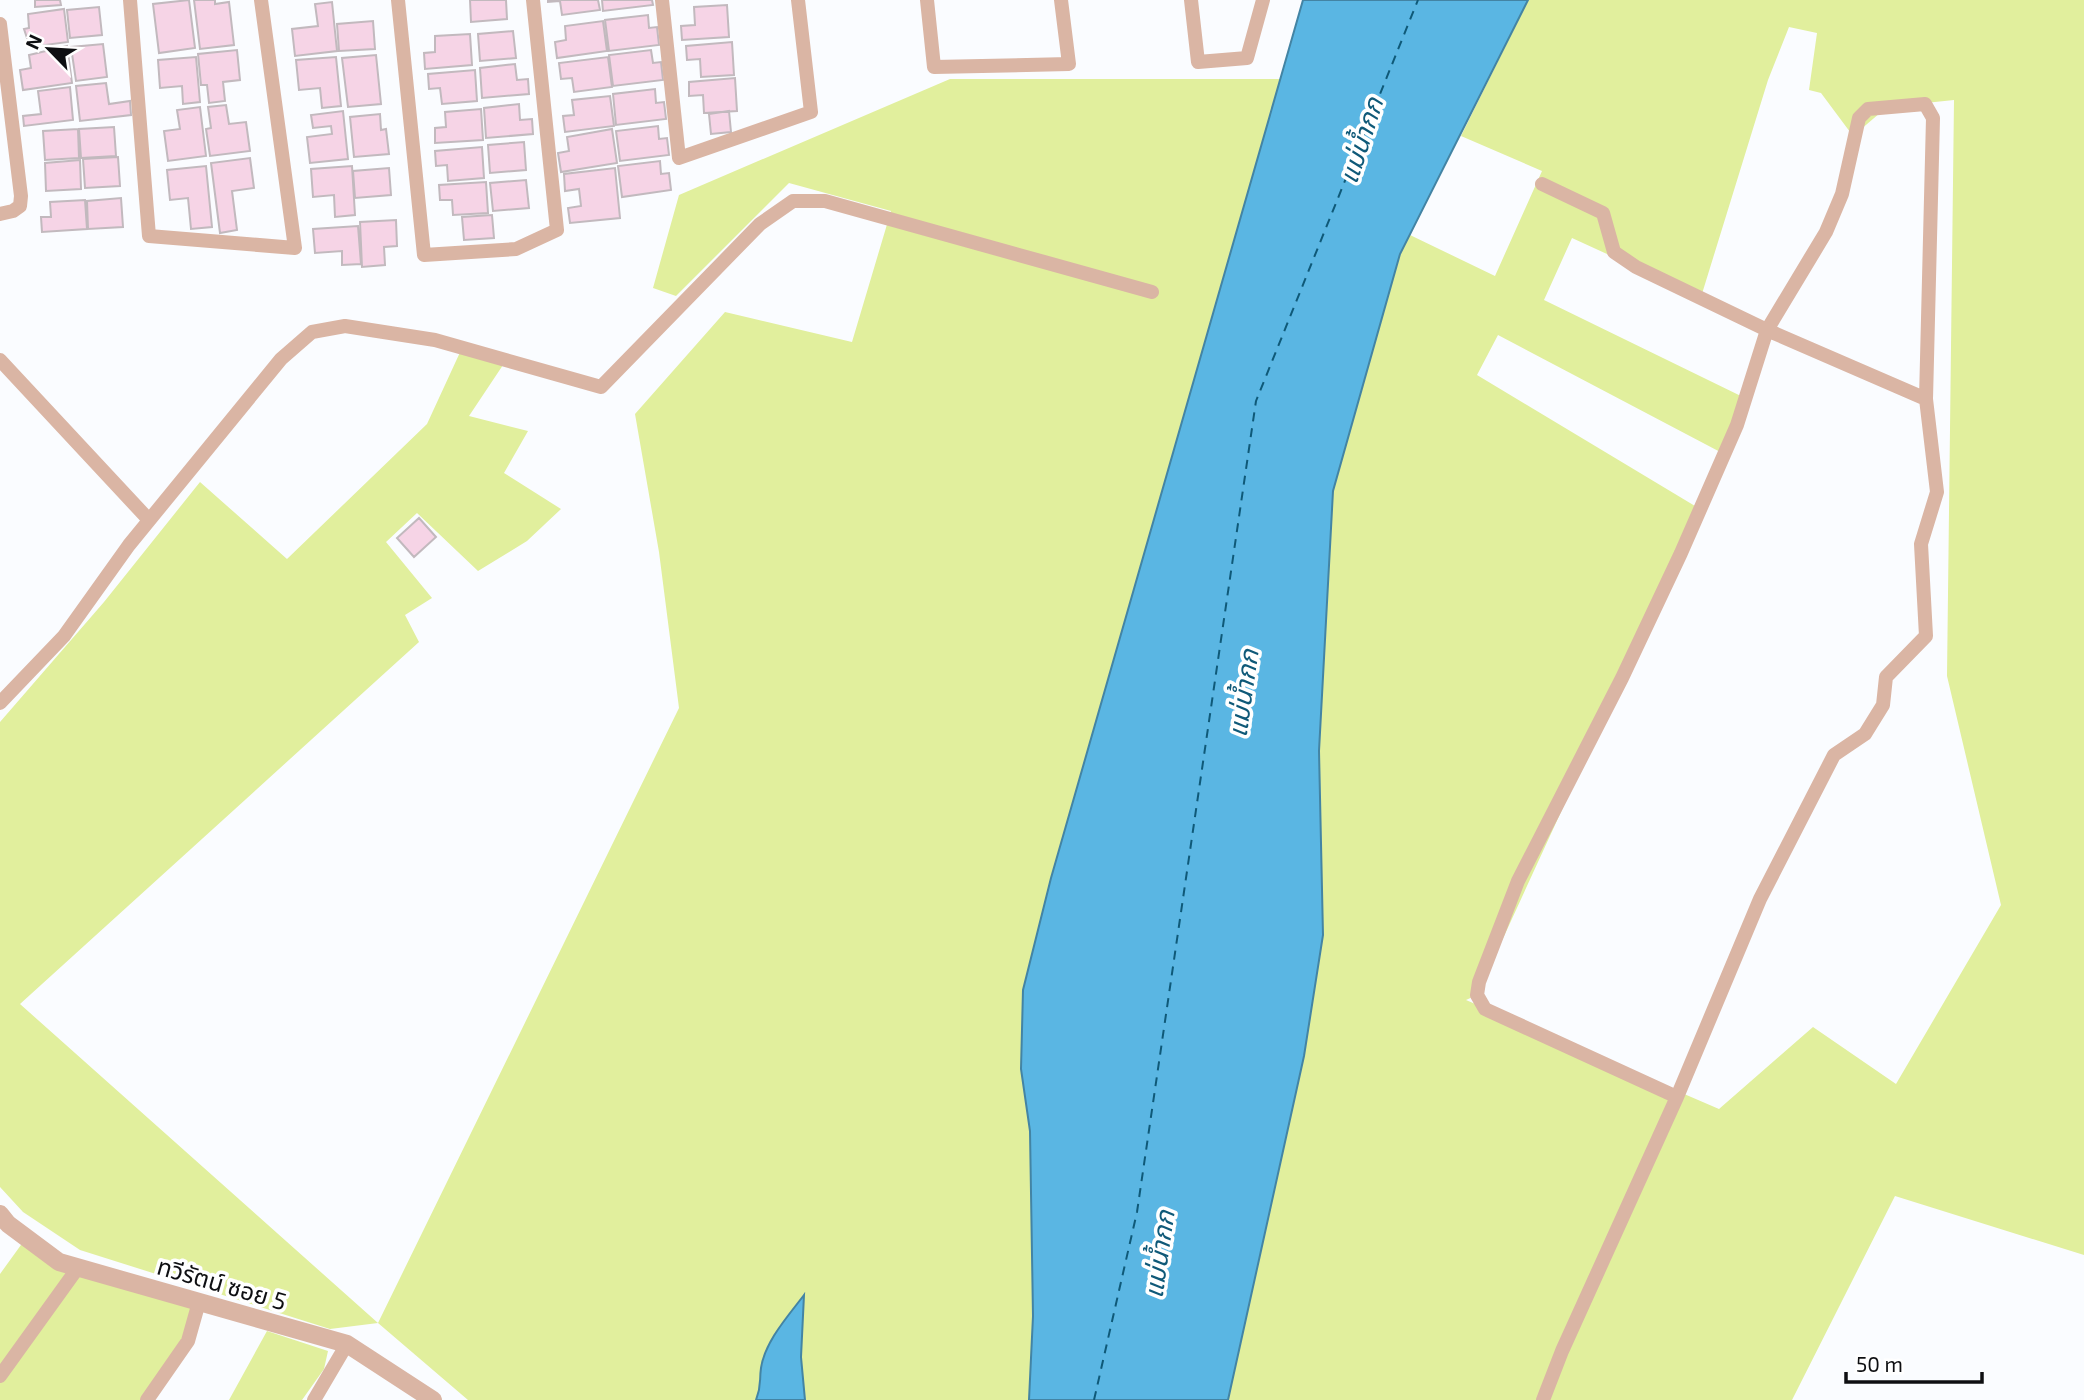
<svg xmlns="http://www.w3.org/2000/svg" width="2084" height="1400" viewBox="0 0 2084 1400" font-family="'Exo 2','Noto Sans Thai',sans-serif">
<style>
.green{fill:#e1ef9d;fill-rule:evenodd}
.water{fill:#5ab6e3;stroke:#4384a4;stroke-width:2}
.lines{fill:none;stroke-linecap:round;stroke-linejoin:round}
.ferry{stroke:#0f5978;stroke-width:2;stroke-dasharray:9 7;stroke-linecap:butt}
.building{fill:#f6d4e6;stroke:#c2b9be;stroke-width:2}
.minor{stroke:#dab5a4;stroke-width:14}
.tertiary{stroke:#dab5a4;stroke-width:18}
.labels{text-anchor:middle;dominant-baseline:central;stroke-width:7;stroke-linejoin:round;paint-order:stroke}
.street-label{font-size:24px;fill:#0e0f12;stroke:#fff}
.water-label{font-size:26px;font-style:italic;fill:#0f5978;stroke:#fff}
</style>
<rect width="100%" height="100%" fill="#fafcff"/>
<!-- green -->
<path class="green" d="M 1528,0 L 2084,0 L 2084,1255 L 1895,1196 L 1792,1400 L 1228,1400 L 1323,935 L 1319,751 L 1333,491 L 1400,254 L 1410,235 L 1495,276 L 1542,171 L 1461,136 ZM 1789,27 L 1817,33 L 1809,90 L 1821,93 L 1853,136 L 1887,107 L 1954,100 L 1947,676 L 2001,905 L 1896,1084 L 1813,1027 L 1719,1109 L 1466,1000 L 1477,995 L 1700,509 L 1477,375 L 1498,335 L 1724,454 L 1745,398 L 1544,300 L 1572,238 L 1701,297 L 1768,80 Z
M 950,79 L 1280,79 L 1051,878 L 1021,1069 L 1030,1131 L 1033,1316 L 1029,1400 L 468,1400 L 378,1323 L 330,1329 L 80,1250 L 23,1212 L 0,1187 L 0,722 L 104,602 L 200,482 L 287,559 L 427,424 L 462,348 L 503,365 L 469,416 L 528,431 L 504,473 L 561,509 L 527,541 L 478,571 L 417,513 L 386,542 L 432,598 L 405,615 L 419,642 L 20,1004 L 378,1323 L 679,708 L 659,552 L 635,414 L 725,312 L 852,342 L 891,211 L 789,183 L 676,296 L 653,288 L 679,195 Z
M 26,1238 L 59,1262 L 199,1302 L 188,1341 L 147,1400 L 0,1400 L 0,1274 Z
M 267,1331 L 328,1351 L 324,1369 L 302,1400 L 229,1400 Z"/>
<!-- water -->
<path class="water" d="M 1303,0 L 1528,0 L 1400,254 L 1333,491 L 1319,751 L 1323,935 L 1304,1056 L 1228,1400 L 1029,1400 L 1033,1316 L 1030,1131 L 1021,1069 L 1023,990 L 1051,878 Z
M 804,1295 L 801,1357 L 805,1400 L 756,1400 C 762,1384 759,1382 761,1368 C 765,1341 789,1315 804,1295 Z"/>
<g class="lines">
<!-- ferry -->
<path class="ferry" d="M 1094,1400 L 1137,1212 L 1256,401 L 1418,0"/>
</g>
<!-- building -->
<path class="building" d="M 35,0 L 60,0 L 61,5 L 35,7 Z
M 189,0 L 195,48 L 159,53 L 153,4 Z
M 194,0 L 215,0 L 215,4 L 229,2 L 234,45 L 200,49 Z
M 470,0 L 506,0 L 507,19 L 471,22 Z
M 548,0 L 598,0 L 600,10 L 562,15 L 560,1 L 548,2 Z
M 602,0 L 652,0 L 653,5 L 603,11 Z
M 332,2 L 337,51 L 295,56 L 292,29 L 318,26 L 315,4 Z
M 727,5 L 729,37 L 682,40 L 681,26 L 695,25 L 694,7 Z
M 99,7 L 102,35 L 70,38 L 67,10 Z
M 64,9 L 68,42 L 30,47 L 24,29 L 29,28 L 28,14 Z
M 648,15 L 649,28 L 657,27 L 659,45 L 609,51 L 605,20 Z
M 373,21 L 375,49 L 339,51 L 337,24 Z
M 603,21 L 607,51 L 557,58 L 555,42 L 566,40 L 565,26 Z
M 513,31 L 516,58 L 480,61 L 478,34 Z
M 470,34 L 472,65 L 425,69 L 424,53 L 435,52 L 435,36 Z
M 732,42 L 734,75 L 701,77 L 700,59 L 687,60 L 686,46 Z
M 103,44 L 107,77 L 76,81 L 71,47 Z
M 67,46 L 72,83 L 23,90 L 20,70 L 31,68 L 29,55 Z
M 237,50 L 240,80 L 223,82 L 225,101 L 209,103 L 207,85 L 201,85 L 198,54 Z
M 651,50 L 653,63 L 661,62 L 663,80 L 613,86 L 609,55 Z
M 376,55 L 381,104 L 348,107 L 342,58 Z
M 196,57 L 200,102 L 183,104 L 182,86 L 160,88 L 158,60 Z
M 336,57 L 341,106 L 322,108 L 320,88 L 299,90 L 296,60 Z
M 608,57 L 612,87 L 574,92 L 572,78 L 561,79 L 559,63 Z
M 515,64 L 517,80 L 528,79 L 529,94 L 482,98 L 480,68 Z
M 475,70 L 477,101 L 442,104 L 440,88 L 429,89 L 428,74 Z
M 735,78 L 737,111 L 704,113 L 703,95 L 689,96 L 689,82 Z
M 106,83 L 109,104 L 130,101 L 131,115 L 80,121 L 76,86 Z
M 70,87 L 73,120 L 24,126 L 23,116 L 41,114 L 38,91 Z
M 655,89 L 656,103 L 664,102 L 666,119 L 616,125 L 613,94 Z
M 610,96 L 614,126 L 565,132 L 563,116 L 574,115 L 572,100 Z
M 519,104 L 520,120 L 532,119 L 533,134 L 486,138 L 484,108 Z
M 226,105 L 229,124 L 246,122 L 250,151 L 210,156 L 206,129 L 211,128 L 208,107 Z
M 200,107 L 206,156 L 168,161 L 164,131 L 180,129 L 177,110 Z
M 481,109 L 483,140 L 435,143 L 435,128 L 446,127 L 445,112 Z
M 343,111 L 348,159 L 310,163 L 307,137 L 332,134 L 331,126 L 313,128 L 311,115 Z
M 729,111 L 731,132 L 711,134 L 709,114 Z
M 380,114 L 381,130 L 386,129 L 389,154 L 354,157 L 350,117 Z
M 658,126 L 659,139 L 667,138 L 669,155 L 620,161 L 616,131 Z
M 114,127 L 116,156 L 81,158 L 79,129 Z
M 78,129 L 79,158 L 45,160 L 43,131 Z
M 612,129 L 617,163 L 561,172 L 558,153 L 569,151 L 567,137 Z
M 524,142 L 526,170 L 490,173 L 488,145 Z
M 482,147 L 484,178 L 448,181 L 447,165 L 436,166 L 435,151 Z
M 118,157 L 120,186 L 85,188 L 83,159 Z
M 250,158 L 254,188 L 232,191 L 237,230 L 220,233 L 211,163 Z
M 80,160 L 81,189 L 46,191 L 45,163 Z
M 660,161 L 661,174 L 669,173 L 671,190 L 622,197 L 618,166 Z
M 206,166 L 212,227 L 191,229 L 188,198 L 170,200 L 167,170 Z
M 352,166 L 355,215 L 335,217 L 334,195 L 313,197 L 311,169 Z
M 389,168 L 391,195 L 355,198 L 353,171 Z
M 615,168 L 620,218 L 570,223 L 568,208 L 581,206 L 579,189 L 565,191 L 564,174 Z
M 526,180 L 529,208 L 493,211 L 490,183 Z
M 486,182 L 488,213 L 453,215 L 452,200 L 440,200 L 439,185 Z
M 121,198 L 123,227 L 88,229 L 87,201 Z
M 85,200 L 87,229 L 42,232 L 41,217 L 51,217 L 50,202 Z
M 492,215 L 494,238 L 464,240 L 462,217 Z
M 396,220 L 397,246 L 384,247 L 385,265 L 362,267 L 360,222 Z
M 358,226 L 361,264 L 342,265 L 342,251 L 315,253 L 313,229 Z
M 419,518 L 436,537 L 414,557 L 397,538 Z"/>
<g class="lines">
<!-- minor -->
<path class="minor" d="M 130,0 L 149,236 L 295,248 L 261,0
M 398,0 L 424,255 L 516,249 L 557,230 L 533,0
M 662,0 L 679,158 L 811,112 L 798,0
M 927,0 L 934,67 L 1069,64 L 1061,0
M 1191,0 L 1198,62 L 1247,58 L 1263,0
M 0,24 L 21,196 L 20,206 L 13,211 L 0,214
M 1542,184 L 1603,213 L 1614,252 L 1636,267 L 1767,330 L 1926,399
M 0,360 L 149,520
M 0,703 L 64,636 L 129,545 L 281,359 L 312,332 L 345,326 L 435,340 L 601,387 L 760,224 L 793,201 L 825,201 L 1152,292
M 0,1376 L 77,1269
M 147,1400 L 188,1341 L 199,1302
M 314,1400 L 347,1344
M 1543,1400 L 1562,1351 L 1677,1097 L 1760,899 L 1834,755 L 1865,734 L 1883,705 L 1886,677 L 1926,636 L 1921,544 L 1937,492 L 1926,399 L 1933,118 L 1925,104 L 1868,109 L 1859,118 L 1842,194 L 1826,232 L 1767,330 L 1737,425 L 1681,553 L 1622,678 L 1518,881 L 1479,982 L 1477,995 L 1485,1009 L 1677,1097"/>
<!-- tertiary -->
<path class="tertiary" d="M 0,1214 L 8,1224 L 59,1262 L 347,1344 L 433,1400"/>
</g>
<g class="labels">
<!-- street labels -->
<g class="street-label">
<text transform="translate(222 1283) rotate(16)">ทวีรัตน์ ซอย 5</text>
</g>
<!-- water labels -->
<g class="water-label">
<text transform="translate(1360 140) rotate(-72)">แม่น้ำกก</text>
<text transform="translate(1242 693) rotate(-82)">แม่น้ำกก</text>
<text transform="translate(1158 1254) rotate(-82)">แม่น้ำกก</text>
</g>
</g>
<!-- north arrow -->
<g transform="translate(49 49) rotate(295)" stroke="#ffffff" stroke-width="5" paint-order="stroke">
<path d="M0-5L12 26L0 18L-12 26Z" fill="#0e0f12"/>
<text y="-10" font-size="19" font-weight="bold" text-anchor="middle" fill="#0e0f12">N</text>
</g>
<!-- scale -->
<path d="M1846 1372v10h136v-10" fill="none" stroke="#0e0f12" stroke-width="3.5"/>
<text x="1856" y="1372" font-size="21" fill="#0e0f12" stroke="#ffffff" stroke-width="5" paint-order="stroke">50 m</text>
</svg>
